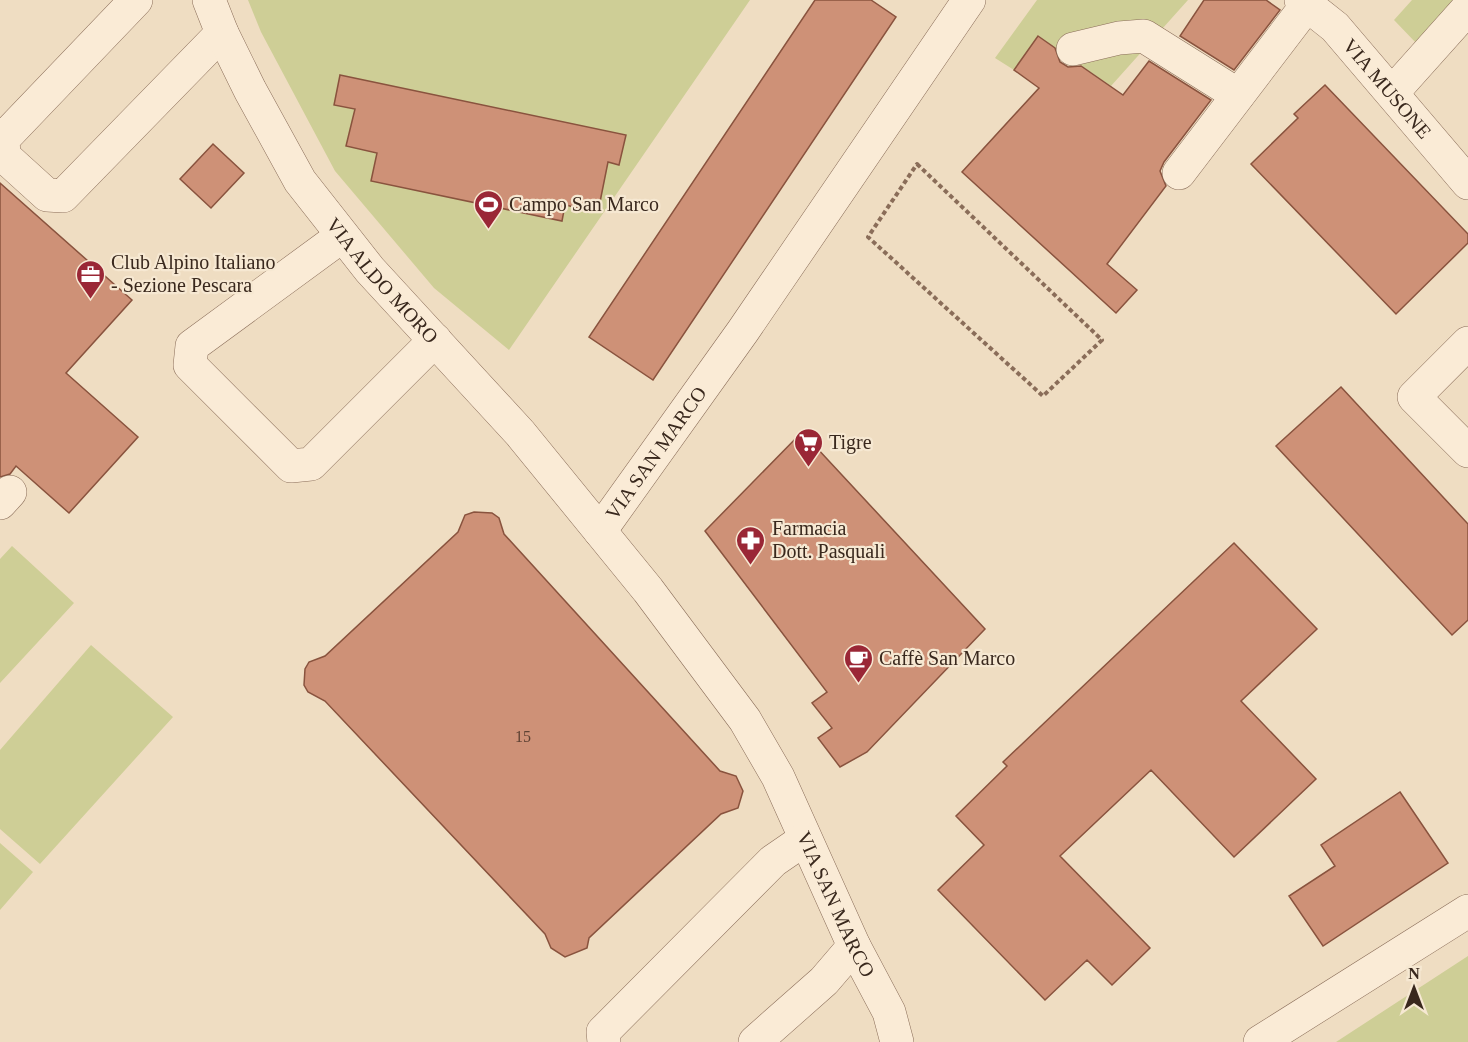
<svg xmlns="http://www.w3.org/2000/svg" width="1468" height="1042" viewBox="0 0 1468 1042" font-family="Georgia,serif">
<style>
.green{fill:#cece96}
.building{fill:#ce9177;stroke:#89533e;stroke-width:1.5}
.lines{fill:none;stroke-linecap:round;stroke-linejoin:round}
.minor-casing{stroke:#8a6d59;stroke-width:34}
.path{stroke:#8a6d59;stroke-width:4;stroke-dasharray:4.5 3;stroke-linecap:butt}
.minor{stroke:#faebd6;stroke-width:33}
.labels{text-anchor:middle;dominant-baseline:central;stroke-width:4.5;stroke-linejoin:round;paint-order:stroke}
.number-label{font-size:16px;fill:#5e4234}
.street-label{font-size:20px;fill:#39281d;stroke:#f6e8d2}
.poi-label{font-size:20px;fill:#39281d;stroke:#f6e8d2;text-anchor:start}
</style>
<rect width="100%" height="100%" fill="#efddc2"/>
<!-- green -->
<path class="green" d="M 248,0 L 750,0 L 509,350 L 434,288 L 335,171 L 261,32 Z
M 1037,0 L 1188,0 L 1111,86 L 1038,36 L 1014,70 L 995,58 Z
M 1412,0 L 1456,0 L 1418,45 L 1394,20 Z
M 12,546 L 74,603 L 0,683 L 0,559 Z
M 91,645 L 173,717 L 40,864 L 0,829 L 0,750 Z
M 0,843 L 33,872 L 0,910 Z
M 1468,956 L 1468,1042 L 1336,1042 Z"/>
<!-- building -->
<path class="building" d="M 815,0 L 871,0 L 896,17 L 653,380 L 589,337 Z
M 1204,0 L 1266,0 L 1280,10 L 1234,70 L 1180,36 Z
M 1038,36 L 1055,48 L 1060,62 L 1068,67 L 1081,66 L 1123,95 L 1149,61 L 1211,100 L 1164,162 L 1160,171 L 1166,186 L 1107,264 L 1137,290 L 1116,313 L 962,172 L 1039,88 L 1014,70 Z
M 340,75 L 626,135 L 619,165 L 608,162 L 598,212 L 565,205 L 562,221 L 371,181 L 377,153 L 346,146 L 355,109 L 334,105 Z
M 1325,85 L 1468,234 L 1468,243 L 1396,314 L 1251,164 L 1298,118 L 1294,114 Z
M 213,144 L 244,173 L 211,208 L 180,179 Z
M 0,183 L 132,300 L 66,373 L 138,437 L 69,513 L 16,466 L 10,474 L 0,477 Z
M 1341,387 L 1468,524 L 1468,620 L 1452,635 L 1276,446 Z
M 802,432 L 985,629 L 867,752 L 840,767 L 818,738 L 832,728 L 812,703 L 827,692 L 705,531 Z
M 474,512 L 492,513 L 499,518 L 504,534 L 720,771 L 736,776 L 743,791 L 738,808 L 721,814 L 589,938 L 587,948 L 565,957 L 551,948 L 545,934 L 325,701 L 308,692 L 304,685 L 305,669 L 309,662 L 325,656 L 458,532 L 465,515 Z
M 1234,543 L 1317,629 L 1241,701 L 1316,779 L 1234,857 L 1151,770 L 1060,856 L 1150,948 L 1112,985 L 1087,960 L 1045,1000 L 938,890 L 984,845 L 956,816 L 1007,766 L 1003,762 Z
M 1400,792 L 1448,863 L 1323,946 L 1289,896 L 1335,866 L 1321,845 Z"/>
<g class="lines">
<defs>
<g id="minor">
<path d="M 136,0 L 3,139 L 4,156 L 47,195 L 63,196 L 222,33"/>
<path id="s1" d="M 209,0 L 222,33 L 250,90 L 300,181 L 370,270 L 520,433 L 648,590 L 745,720 L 778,777 L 854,946 L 889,1012 L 897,1042"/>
<path id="s2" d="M 1301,0 L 1335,27 L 1468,183"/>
<path d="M 1073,49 L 1119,38 L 1144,36 L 1238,95"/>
<path d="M 1392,93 L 1468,8"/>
<path d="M 1179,173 L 1307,5"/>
<path d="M 342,236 L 192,346 L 190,365 L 291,466 L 311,464 L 435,340"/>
<path d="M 1468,343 L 1414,397 L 1468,451"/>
<path d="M 0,503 L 10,492"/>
<path id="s3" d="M 600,531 L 743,331 L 969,0"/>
<path d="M 604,1042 L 603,1032 L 773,861 L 805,839"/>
<path d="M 755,1042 L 824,981 L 854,946"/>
<path d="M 1260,1042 L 1468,911"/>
</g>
</defs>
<!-- minor casing -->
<use href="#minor" class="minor-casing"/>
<!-- path -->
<path class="path" d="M 917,164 L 1102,340 L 1043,396 L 868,237 Z"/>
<!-- minor -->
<use href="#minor" class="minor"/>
</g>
<!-- icons -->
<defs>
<symbol id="stadium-pin" viewBox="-11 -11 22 30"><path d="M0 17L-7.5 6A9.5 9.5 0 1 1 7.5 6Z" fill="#9a2736" stroke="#f6e8d2"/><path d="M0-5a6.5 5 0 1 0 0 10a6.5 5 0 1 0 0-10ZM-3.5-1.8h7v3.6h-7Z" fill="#fff"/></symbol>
<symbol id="office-pin" viewBox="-11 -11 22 30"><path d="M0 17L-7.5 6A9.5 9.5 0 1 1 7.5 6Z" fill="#9a2736" stroke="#f6e8d2"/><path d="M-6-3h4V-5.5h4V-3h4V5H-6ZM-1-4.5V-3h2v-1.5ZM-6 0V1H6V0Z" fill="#fff"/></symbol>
<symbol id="supermarket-pin" viewBox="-11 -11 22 30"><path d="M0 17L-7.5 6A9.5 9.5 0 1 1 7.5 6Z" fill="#9a2736" stroke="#f6e8d2"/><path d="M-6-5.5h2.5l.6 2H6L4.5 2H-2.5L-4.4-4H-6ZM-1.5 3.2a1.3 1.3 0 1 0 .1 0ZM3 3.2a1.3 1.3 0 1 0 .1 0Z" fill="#fff"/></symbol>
<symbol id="pharmacy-pin" viewBox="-11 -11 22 30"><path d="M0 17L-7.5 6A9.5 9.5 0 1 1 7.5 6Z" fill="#9a2736" stroke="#f6e8d2"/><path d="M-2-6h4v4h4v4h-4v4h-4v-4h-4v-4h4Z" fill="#fff"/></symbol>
<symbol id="cafe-pin" viewBox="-11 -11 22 30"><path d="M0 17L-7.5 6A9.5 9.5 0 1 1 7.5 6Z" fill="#9a2736" stroke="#f6e8d2"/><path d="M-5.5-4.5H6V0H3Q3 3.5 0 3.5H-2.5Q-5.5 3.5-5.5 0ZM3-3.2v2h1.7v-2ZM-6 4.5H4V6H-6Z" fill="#fff"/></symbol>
</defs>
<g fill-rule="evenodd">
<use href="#stadium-pin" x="472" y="188" width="33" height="45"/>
<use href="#office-pin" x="74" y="258" width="33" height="45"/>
<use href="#supermarket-pin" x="792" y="426" width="33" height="45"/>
<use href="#pharmacy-pin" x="734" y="524" width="33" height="45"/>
<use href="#cafe-pin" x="842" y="642" width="33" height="45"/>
</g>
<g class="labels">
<!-- number labels -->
<g class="number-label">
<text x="523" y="736">15</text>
</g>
<!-- street labels -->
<g class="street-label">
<text stroke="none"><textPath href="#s2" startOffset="124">VIA MUSONE</textPath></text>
<text stroke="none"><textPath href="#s1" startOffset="332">VIA ALDO MORO</textPath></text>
<text stroke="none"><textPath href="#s3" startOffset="96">VIA SAN MARCO</textPath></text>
<text stroke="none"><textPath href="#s1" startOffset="1108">VIA SAN MARCO</textPath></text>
</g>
<!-- poi labels -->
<g class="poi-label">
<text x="509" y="204">Campo San Marco</text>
<text x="111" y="262">Club Alpino Italiano<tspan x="111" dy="23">- Sezione Pescara</tspan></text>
<text x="829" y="442">Tigre</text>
<text x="772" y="528">Farmacia<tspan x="772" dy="23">Dott. Pasquali</tspan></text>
<text x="879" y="658">Caffè San Marco</text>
</g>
</g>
<!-- north arrow -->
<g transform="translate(1414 988)" stroke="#f6e8d2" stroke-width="4.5" paint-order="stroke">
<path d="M0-4.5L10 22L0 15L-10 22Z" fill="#39281d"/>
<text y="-9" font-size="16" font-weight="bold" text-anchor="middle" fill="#39281d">N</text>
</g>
</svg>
